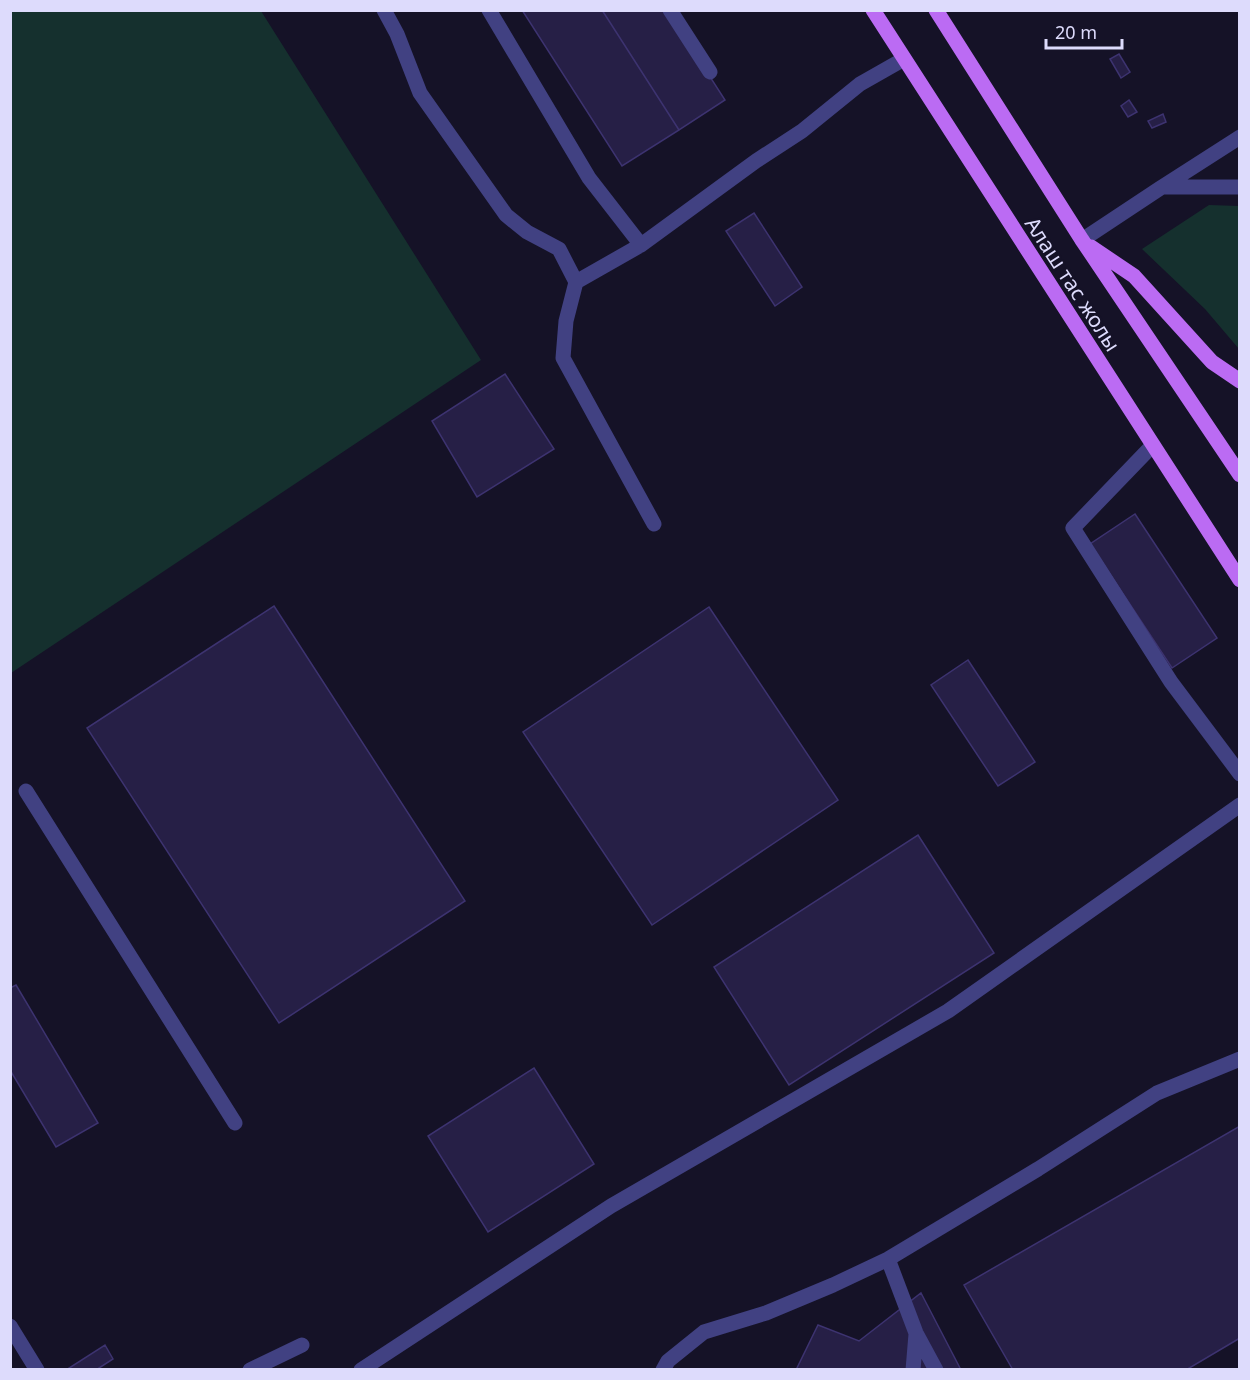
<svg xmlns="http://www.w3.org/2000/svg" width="1250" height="1380" viewBox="0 0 1250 1380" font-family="'Noto Sans',sans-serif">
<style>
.green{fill:#15302e}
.building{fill:#261f46;stroke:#3d3370;stroke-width:1.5}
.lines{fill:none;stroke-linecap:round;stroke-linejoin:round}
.minor{stroke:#414182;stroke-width:15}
.major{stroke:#bb6bf3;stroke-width:15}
.labels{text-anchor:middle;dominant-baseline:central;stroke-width:4.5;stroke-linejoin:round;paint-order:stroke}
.street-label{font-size:21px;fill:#dddbfc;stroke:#151227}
</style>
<rect width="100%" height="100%" fill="#151227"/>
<!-- green -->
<path class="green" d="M 11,10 L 261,11 L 481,360 L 11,673 Z
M 1209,205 L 1239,206 L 1239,349 L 1205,309 L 1142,249 Z"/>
<!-- building -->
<path class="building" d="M 522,10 L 602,10 L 679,130 L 622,166 Z
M 602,10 L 667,10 L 725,100 L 679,130 Z
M 1119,54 L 1130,72 L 1121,78 L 1110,59 Z
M 1129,100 L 1137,112 L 1128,117 L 1121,106 Z
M 1163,114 L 1166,122 L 1152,128 L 1148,121 Z
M 754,213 L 802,287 L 775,306 L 726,231 Z
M 505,374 L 554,449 L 477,497 L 432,421 Z
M 1135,514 L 1217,638 L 1172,668 L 1090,544 Z
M 274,606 L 465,901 L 279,1023 L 87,728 Z
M 709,607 L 838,800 L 652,925 L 523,732 Z
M 968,660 L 1035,762 L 998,786 L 931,685 Z
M 918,835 L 994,953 L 789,1085 L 714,967 Z
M 16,985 L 98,1123 L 56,1147 L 10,1070 L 10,988 Z
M 534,1068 L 594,1164 L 488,1232 L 428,1136 Z
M 1240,1126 L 1240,1338 L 1186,1370 L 1013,1370 L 964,1285 Z
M 921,1293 L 961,1370 L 796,1370 L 818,1325 L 859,1341 Z
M 105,1345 L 113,1359 L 96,1370 L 66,1370 Z"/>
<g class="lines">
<!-- minor -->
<path class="minor" d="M 384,10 L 397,34 L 420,93 L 506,215 L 527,232 L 559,249 L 576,282
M 489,10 L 589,178 L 641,245
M 670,10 L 710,72
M 1162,187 L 1240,137
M 1082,240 L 1162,187 L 1240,187
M 1152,446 L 1073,528 L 1171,682 L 1240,774
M 654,524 L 563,358 L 566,321 L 576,282 L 641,245 L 756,161 L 802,131 L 860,84 L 904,59
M 26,791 L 235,1123
M 888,1259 L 916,1333 L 936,1370
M 10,1326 L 37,1370
M 250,1370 L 302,1345
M 361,1370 L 611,1206 L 948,1011 L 1240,805
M 663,1370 L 668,1361 L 704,1332 L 766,1313 L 833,1285 L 888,1259 L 1038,1169 L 1157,1093 L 1240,1059
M 913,1370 L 916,1334"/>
<!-- major -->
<path class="major" d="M 873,10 L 1240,580
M 936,10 L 1082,240 L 1240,475
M 1091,247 L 1134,276 L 1212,362 L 1240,381"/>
</g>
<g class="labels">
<!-- street labels -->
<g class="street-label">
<text transform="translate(1073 284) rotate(57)">Алаш тас жолы</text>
</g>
</g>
<!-- border -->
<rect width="1250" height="1380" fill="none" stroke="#dddbfc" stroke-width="24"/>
<!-- scale -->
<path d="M1046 39v9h76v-9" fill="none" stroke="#dddbfc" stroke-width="3"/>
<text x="1055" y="39" font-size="18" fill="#dddbfc" stroke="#151227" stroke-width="4.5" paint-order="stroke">20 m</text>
</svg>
